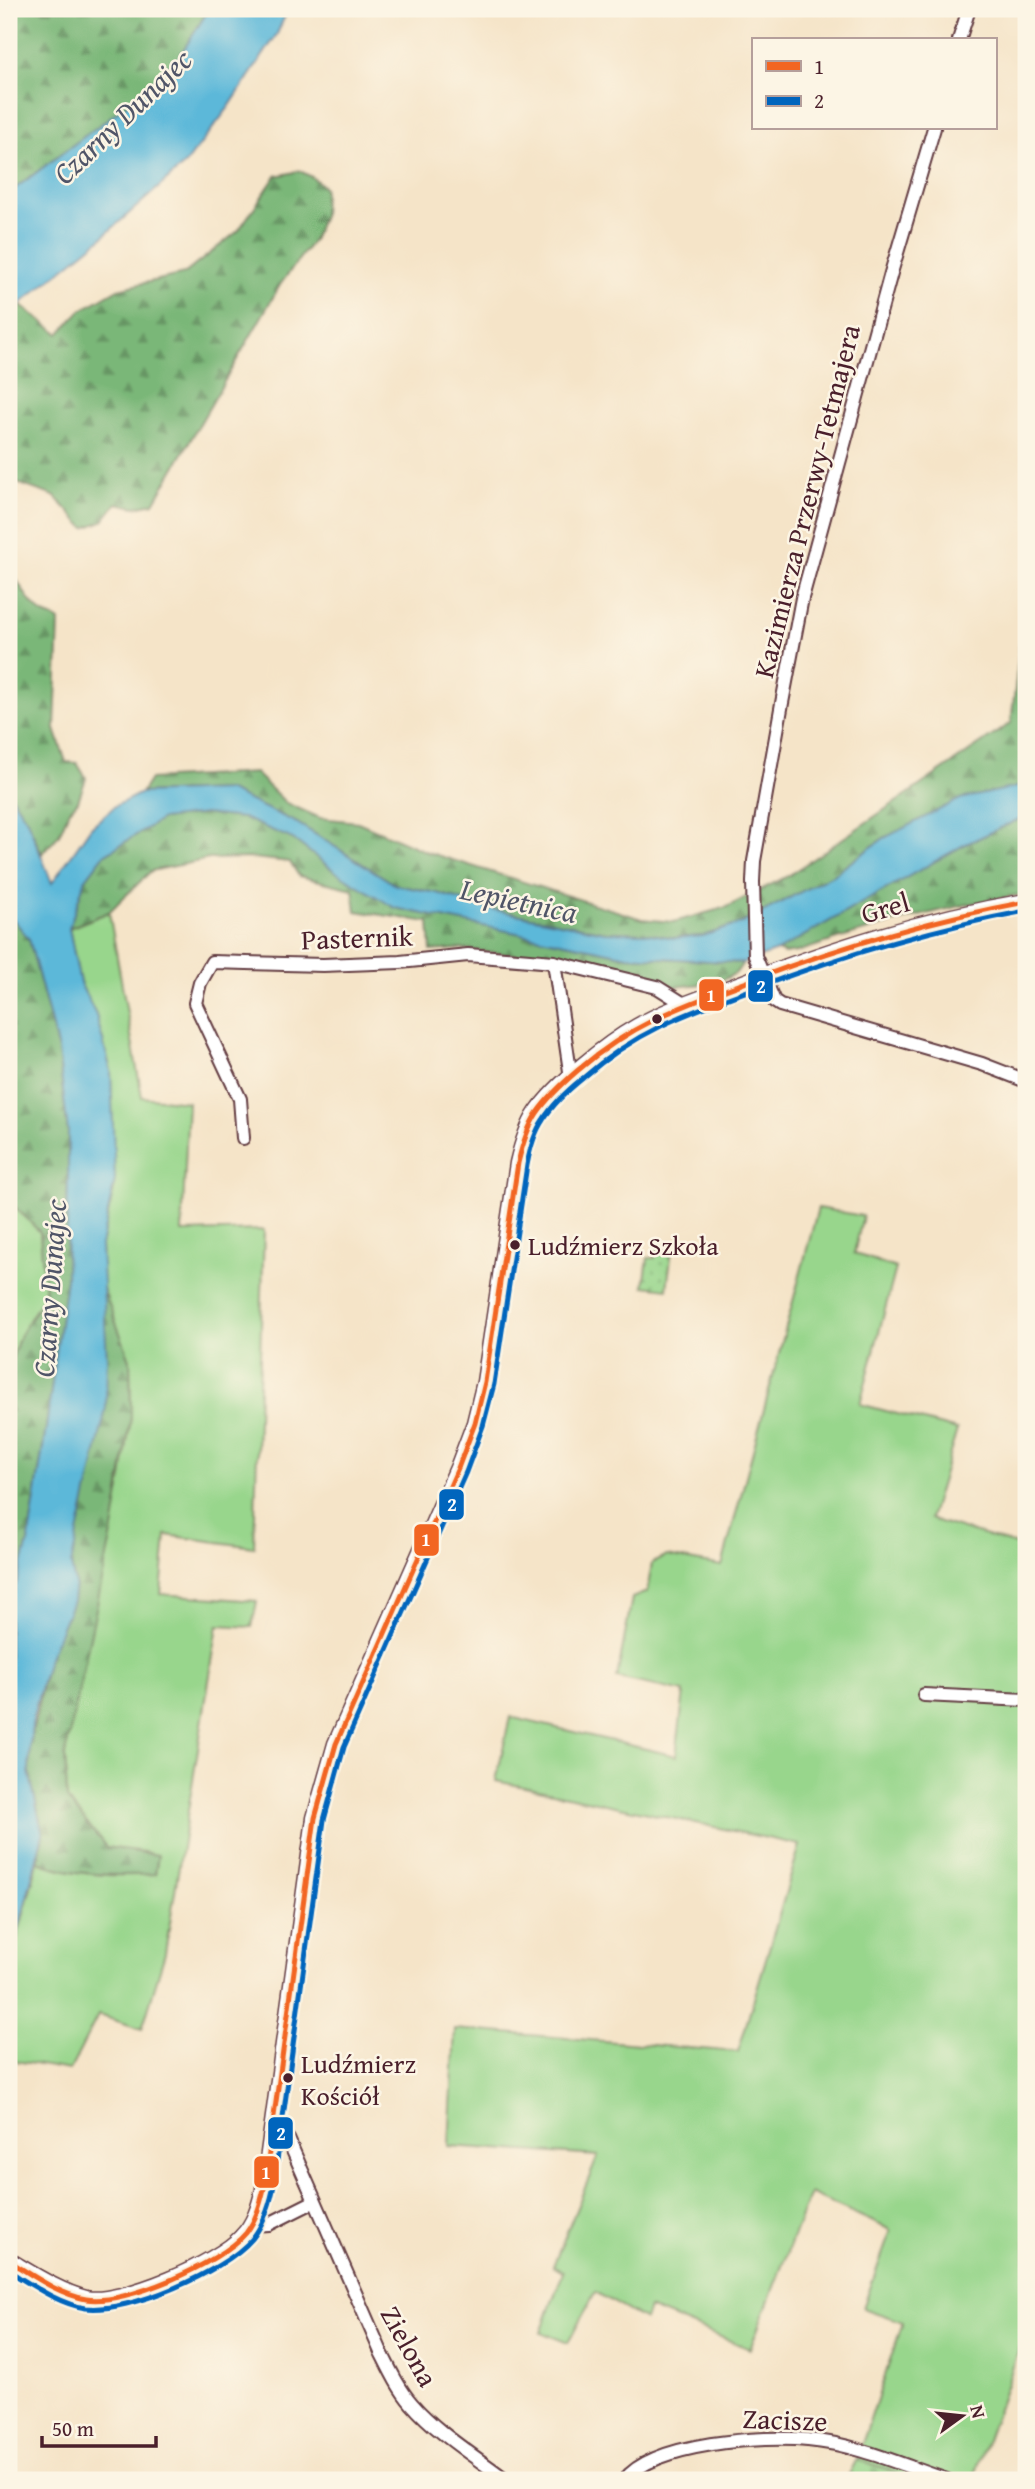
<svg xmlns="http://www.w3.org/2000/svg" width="1035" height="2489" viewBox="0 0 1035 2489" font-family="'Gentium Book Plus',serif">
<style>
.grass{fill:#98d68c;stroke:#717a5c;stroke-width:2}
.forest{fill:url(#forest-firs);stroke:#626b52;stroke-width:2}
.cemetery{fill:url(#cemetery-stones);stroke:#717a5c;stroke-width:2}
.park{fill:url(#park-dots);stroke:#717a5c;stroke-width:2}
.water{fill:#5bb8d9;stroke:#526c82;stroke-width:2}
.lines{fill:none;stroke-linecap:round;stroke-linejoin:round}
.minor-casing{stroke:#643d43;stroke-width:16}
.tertiary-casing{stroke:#643d43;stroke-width:19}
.minor{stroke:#fff;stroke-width:12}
.tertiary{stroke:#fff;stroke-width:16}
.bus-1-casing{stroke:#fcf5e5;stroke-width:10}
.bus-2-casing{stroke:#fcf5e5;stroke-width:10}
.bus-1{stroke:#f26522;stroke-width:5}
.bus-2{stroke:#0065bd;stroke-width:5}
.bus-dot{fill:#4a1f2b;stroke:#fcf5e5;stroke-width:2.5}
.labels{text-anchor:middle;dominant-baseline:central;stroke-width:5;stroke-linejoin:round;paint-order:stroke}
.bus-label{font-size:26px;fill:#4a1f2b;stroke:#fcf5e5;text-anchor:start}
.street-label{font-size:28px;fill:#4a1f2b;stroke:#fcf5e5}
.water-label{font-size:30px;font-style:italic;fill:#505568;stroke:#fcf5e5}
.line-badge{stroke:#fcf5e5;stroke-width:2.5}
.badge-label{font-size:19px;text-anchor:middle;font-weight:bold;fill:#fff}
</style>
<defs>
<pattern id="forest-firs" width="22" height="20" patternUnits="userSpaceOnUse" patternTransform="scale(1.75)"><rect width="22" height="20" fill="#7ab778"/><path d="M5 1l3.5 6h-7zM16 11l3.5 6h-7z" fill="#669463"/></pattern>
<pattern id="cemetery-stones" width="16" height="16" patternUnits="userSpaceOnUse" patternTransform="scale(1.75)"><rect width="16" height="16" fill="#98d68c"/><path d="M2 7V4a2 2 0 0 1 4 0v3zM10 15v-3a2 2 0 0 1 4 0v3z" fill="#84b779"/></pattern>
<pattern id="park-dots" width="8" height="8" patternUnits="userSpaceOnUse" patternTransform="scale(1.75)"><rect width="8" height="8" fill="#98d68c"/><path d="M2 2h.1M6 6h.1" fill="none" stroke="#84b779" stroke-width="1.8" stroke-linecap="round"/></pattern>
</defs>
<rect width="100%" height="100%" fill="#fcf5e5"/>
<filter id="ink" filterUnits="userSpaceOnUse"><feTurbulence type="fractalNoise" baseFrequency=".0143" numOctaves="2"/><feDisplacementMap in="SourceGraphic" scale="14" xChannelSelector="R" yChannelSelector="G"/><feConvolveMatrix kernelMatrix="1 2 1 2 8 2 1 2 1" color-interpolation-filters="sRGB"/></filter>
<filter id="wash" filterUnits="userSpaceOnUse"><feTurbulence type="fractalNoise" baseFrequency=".00686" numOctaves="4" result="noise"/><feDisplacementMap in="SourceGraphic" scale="28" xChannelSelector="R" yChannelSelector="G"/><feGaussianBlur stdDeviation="1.57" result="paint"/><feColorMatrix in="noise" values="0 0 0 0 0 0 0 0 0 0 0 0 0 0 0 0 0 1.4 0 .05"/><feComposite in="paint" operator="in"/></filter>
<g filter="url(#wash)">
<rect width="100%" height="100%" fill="#f5e4c8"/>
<!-- grass -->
<path class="grass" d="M 109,912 L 142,1097 L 188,1102 L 182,1232 L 264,1230 L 254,1547 L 166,1535 L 161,1594 L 257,1601 L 252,1627 L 218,1625 L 165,1953 L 142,2029 L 98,2015 L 70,2070 L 9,2060 L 9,1968 L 38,1862 C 75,1876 116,1877 155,1874 L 158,1856 L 145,1852 L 106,1847 L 67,1799 L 65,1755 L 122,1478 L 131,1417 L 130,1360 L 102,1286 L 101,1245 L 114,1189 L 111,1071 L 96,1015 L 80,983 L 69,928 Z
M 13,1205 L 40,1232 L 45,1295 L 20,1335 L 9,1368 L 9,1223 Z
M 818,1208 L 863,1216 L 854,1253 L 896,1268 L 860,1404 L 957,1430 L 930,1519 L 1026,1548 L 1026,2330 L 973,2480 L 916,2480 L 857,2459 L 903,2322 L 863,2308 L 891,2230 L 810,2193 L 750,2349 L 649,2308 L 645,2320 L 595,2292 L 568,2343 L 541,2332 L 563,2272 L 553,2266 L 598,2156 L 449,2146 L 455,2029 L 738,2052 L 800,1845 L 496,1781 L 510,1717 L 676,1756 L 684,1692 L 617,1678 L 632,1598 L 647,1592 L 652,1563 L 667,1556 L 722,1566 Z"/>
<!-- forest -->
<path class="forest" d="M 9,9 L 209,9 L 179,57 L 133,100 L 9,193 Z
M 300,171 L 312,177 L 324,187 L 323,216 L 313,240 L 280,285 L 154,503 L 135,507 L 117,503 L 103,521 L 85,528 L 54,496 L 12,481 L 9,482 L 9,313 L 20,305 L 59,334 L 80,311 L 118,289 L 184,274 L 238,231 L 276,176 Z
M 9,569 C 20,582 28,605 44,614 C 50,617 54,617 59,621 L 55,729 L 66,762 L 77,763 L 86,778 L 78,801 L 69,811 L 59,835 L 42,854 L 27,820 L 9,793 Z
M 1026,592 L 1026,785 L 1001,791 L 884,838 L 833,875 L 742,923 L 703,936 L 675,938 L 645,933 L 605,932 L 486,908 L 437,893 L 396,885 L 297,823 L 227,790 L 141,793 L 150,779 L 255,773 L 286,803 L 320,818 L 358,822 L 427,852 L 642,919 L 674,922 L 727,907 L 788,876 L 1011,723 Z
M 205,814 L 243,818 L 293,839 L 336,872 L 524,934 L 628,956 L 743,963 L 736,973 L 719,982 L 675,987 L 575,961 L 460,949 L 431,951 L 429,922 L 356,911 L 353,889 L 299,876 L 290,862 L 253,858 L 209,859 L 151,871 L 109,912 L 69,928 L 85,880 L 104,855 L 162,819 Z
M 1026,816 L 1026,894 C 948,905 872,928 797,952 L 784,954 L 777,951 L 964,845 Z
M 9,914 L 29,939 L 58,1050 L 68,1132 L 68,1173 L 66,1279 L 46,1428 L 28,1543 L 9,1609 L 9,1368 L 20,1335 L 45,1295 L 40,1232 L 13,1205 Z
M 102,1286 L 130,1360 L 131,1417 L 114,1524 L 65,1755 L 67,1799 L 106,1847 L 158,1855 L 155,1874 C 116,1876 75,1876 38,1862 L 43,1834 L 29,1772 L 30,1744 L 47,1662 L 73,1601 L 75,1583 L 71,1565 Z"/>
<!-- cemetery -->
<path class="cemetery" d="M 857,2459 L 910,2477 L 919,2480 L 846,2480 Z"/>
<!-- park -->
<path class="park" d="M 656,1247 L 672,1249 L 667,1289 L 644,1286 L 648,1258 L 655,1258 Z"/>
<!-- water -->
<path class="water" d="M 209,9 L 288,9 L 277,34 L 229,107 L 186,163 L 99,240 L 9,313 L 9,193 L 133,100 L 179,57 Z
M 1026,785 L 1026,816 L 964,845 L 777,951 L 743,963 L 628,956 L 395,908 L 336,872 L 293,839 L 243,818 L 205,814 L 162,819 L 104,855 L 85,880 L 69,928 L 80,983 L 96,1015 L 111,1071 L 115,1180 L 101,1245 L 107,1359 L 106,1408 L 71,1565 L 75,1583 L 73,1601 L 47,1662 L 33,1717 L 30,1744 L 29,1772 L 43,1834 L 9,1968 L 9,1609 L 28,1543 L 46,1428 L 66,1279 L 68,1173 L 68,1132 L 58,1050 L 29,939 L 9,914 L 9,793 L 27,820 L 52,883 L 91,827 L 115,806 L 141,793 L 227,790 L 297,823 L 396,885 L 437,893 L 486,908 L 605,932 L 645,933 L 675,938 L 703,936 L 742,923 L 833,875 L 884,838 L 960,799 Z"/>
</g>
<g filter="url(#ink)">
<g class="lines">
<defs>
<path id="minor" d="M 959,40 L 969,9
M 934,128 L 891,273 L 802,598 L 782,703 L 754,861 L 753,882 L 755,956 L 774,1001 L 780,1005 L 982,1064 L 1026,1081
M 554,962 L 571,1078
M 243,1138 L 240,1099 L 195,1003 L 200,983 L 212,962 L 323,965 L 400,962 L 468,955 L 554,962 L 657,987 L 684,1004
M 924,1695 L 1026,1700
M 273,2127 L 288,2139 L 381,2352 C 390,2370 399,2389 412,2404 C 437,2433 476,2457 506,2480
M 252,2225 L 269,2224 L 315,2201
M 625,2480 C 652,2443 765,2435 808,2440 C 856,2444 902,2465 947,2480"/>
<path id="tertiary" d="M 9,2261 C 33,2275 59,2292 86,2299 C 120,2306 219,2263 242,2237 C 255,2224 260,2206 264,2189 L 315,1818 L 336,1744 L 458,1468 L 475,1423 L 485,1382 L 518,1163 C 522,1146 527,1128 537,1113 C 556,1085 607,1044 637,1027 C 666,1010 699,1000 730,988 C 827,951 924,919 1026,902"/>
</defs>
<!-- minor casing -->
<use href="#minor" class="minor-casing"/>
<!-- tertiary casing -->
<use href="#tertiary" class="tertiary-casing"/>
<!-- minor -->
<use href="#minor" class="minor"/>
<!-- tertiary -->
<use href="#tertiary" class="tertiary"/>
<defs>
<path id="bus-1" d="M 9,2261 C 32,2275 58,2294 86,2299 C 124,2306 221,2263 246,2233 C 256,2220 260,2205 264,2189 L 315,1818 L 336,1744 L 458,1468 L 475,1423 L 485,1382 L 518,1163 C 522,1146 527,1128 537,1113 C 548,1097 562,1084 577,1071 C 633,1022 687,1004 755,979 C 843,946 933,919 1026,902"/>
<path id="bus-2" d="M 9,2271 C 32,2285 59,2304 86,2308 C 129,2313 224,2272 252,2239 C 263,2225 269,2208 273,2190 L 324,1820 L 344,1747 L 466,1472 L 483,1426 L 494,1384 L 527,1165 C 530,1149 534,1133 543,1120 C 553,1104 568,1090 583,1078 C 637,1030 690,1012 756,988 C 844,955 934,928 1026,911"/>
</defs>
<!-- bus-1 casing -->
<use href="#bus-1" class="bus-1-casing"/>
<!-- bus-2 casing -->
<use href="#bus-2" class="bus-2-casing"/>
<!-- bus-1 -->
<use href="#bus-1" class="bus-1"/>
<!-- bus-2 -->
<use href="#bus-2" class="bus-2"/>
</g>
</g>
<!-- markers -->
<g class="bus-dot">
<circle cx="657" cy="1019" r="6"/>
<circle cx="515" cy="1245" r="6"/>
<circle cx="288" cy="2078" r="6"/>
</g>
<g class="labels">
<!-- bus labels -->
<g class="bus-label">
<text x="528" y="1245">Ludźmierz Szkoła</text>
<text x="301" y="2063">Ludźmierz<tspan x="301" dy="32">Kościół</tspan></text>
</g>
<!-- street labels -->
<g class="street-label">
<text transform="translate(806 501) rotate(-76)">Kazimierza Przerwy-Tetmajera</text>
<text transform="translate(885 907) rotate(-16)">Grel</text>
<text transform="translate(357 937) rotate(-2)">Pasternik</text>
<text transform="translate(410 2346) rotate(61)">Zielona</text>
<text transform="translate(785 2419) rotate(2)">Zacisze</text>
</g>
<!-- water labels -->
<g class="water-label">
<text transform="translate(122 116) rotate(-44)">Czarny Dunajec</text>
<text transform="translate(519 900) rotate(12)">Lepietnica</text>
<text transform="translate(49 1288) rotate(-86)">Czarny Dunajec</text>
</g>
</g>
<g class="line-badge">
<rect x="747" y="969" width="27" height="34" rx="7" fill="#0065bd"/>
<rect x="698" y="978" width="27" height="34" rx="7" fill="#f26522"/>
<rect x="438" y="1488" width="27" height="33" rx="7" fill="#0065bd"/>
<rect x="413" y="1523" width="27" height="34" rx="7" fill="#f26522"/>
<rect x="267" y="2116" width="27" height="34" rx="7" fill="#0065bd"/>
<rect x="253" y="2155" width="27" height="34" rx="7" fill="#f26522"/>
</g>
<g class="badge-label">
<text x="761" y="993">2</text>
<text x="711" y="1002">1</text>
<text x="452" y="1511">2</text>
<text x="426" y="1546">1</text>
<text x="281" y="2140">2</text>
<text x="266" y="2179">1</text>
</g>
<!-- margin -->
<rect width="1035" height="2489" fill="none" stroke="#fcf5e5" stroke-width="35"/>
<!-- legend -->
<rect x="752" y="38" width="245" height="91" fill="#fcf5e5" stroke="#b59f9b" stroke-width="2"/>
<rect x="766" y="61" width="35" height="10" fill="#f26522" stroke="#b59f9b" stroke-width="2"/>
<text x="814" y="74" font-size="21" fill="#4a1f2b">1</text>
<rect x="766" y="96" width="35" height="10" fill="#0065bd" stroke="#b59f9b" stroke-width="2"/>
<text x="814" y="108" font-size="21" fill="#4a1f2b">2</text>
<!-- north arrow -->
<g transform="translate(962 2416) rotate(75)" stroke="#fcf5e5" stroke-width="5" paint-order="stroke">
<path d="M0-5L12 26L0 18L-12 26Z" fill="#4a1f2b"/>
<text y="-10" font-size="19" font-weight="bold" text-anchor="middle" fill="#4a1f2b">N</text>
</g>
<!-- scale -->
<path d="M42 2436v10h114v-10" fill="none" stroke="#4a1f2b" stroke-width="3.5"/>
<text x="52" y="2436" font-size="21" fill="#4a1f2b" stroke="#fcf5e5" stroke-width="5" paint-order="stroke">50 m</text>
</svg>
